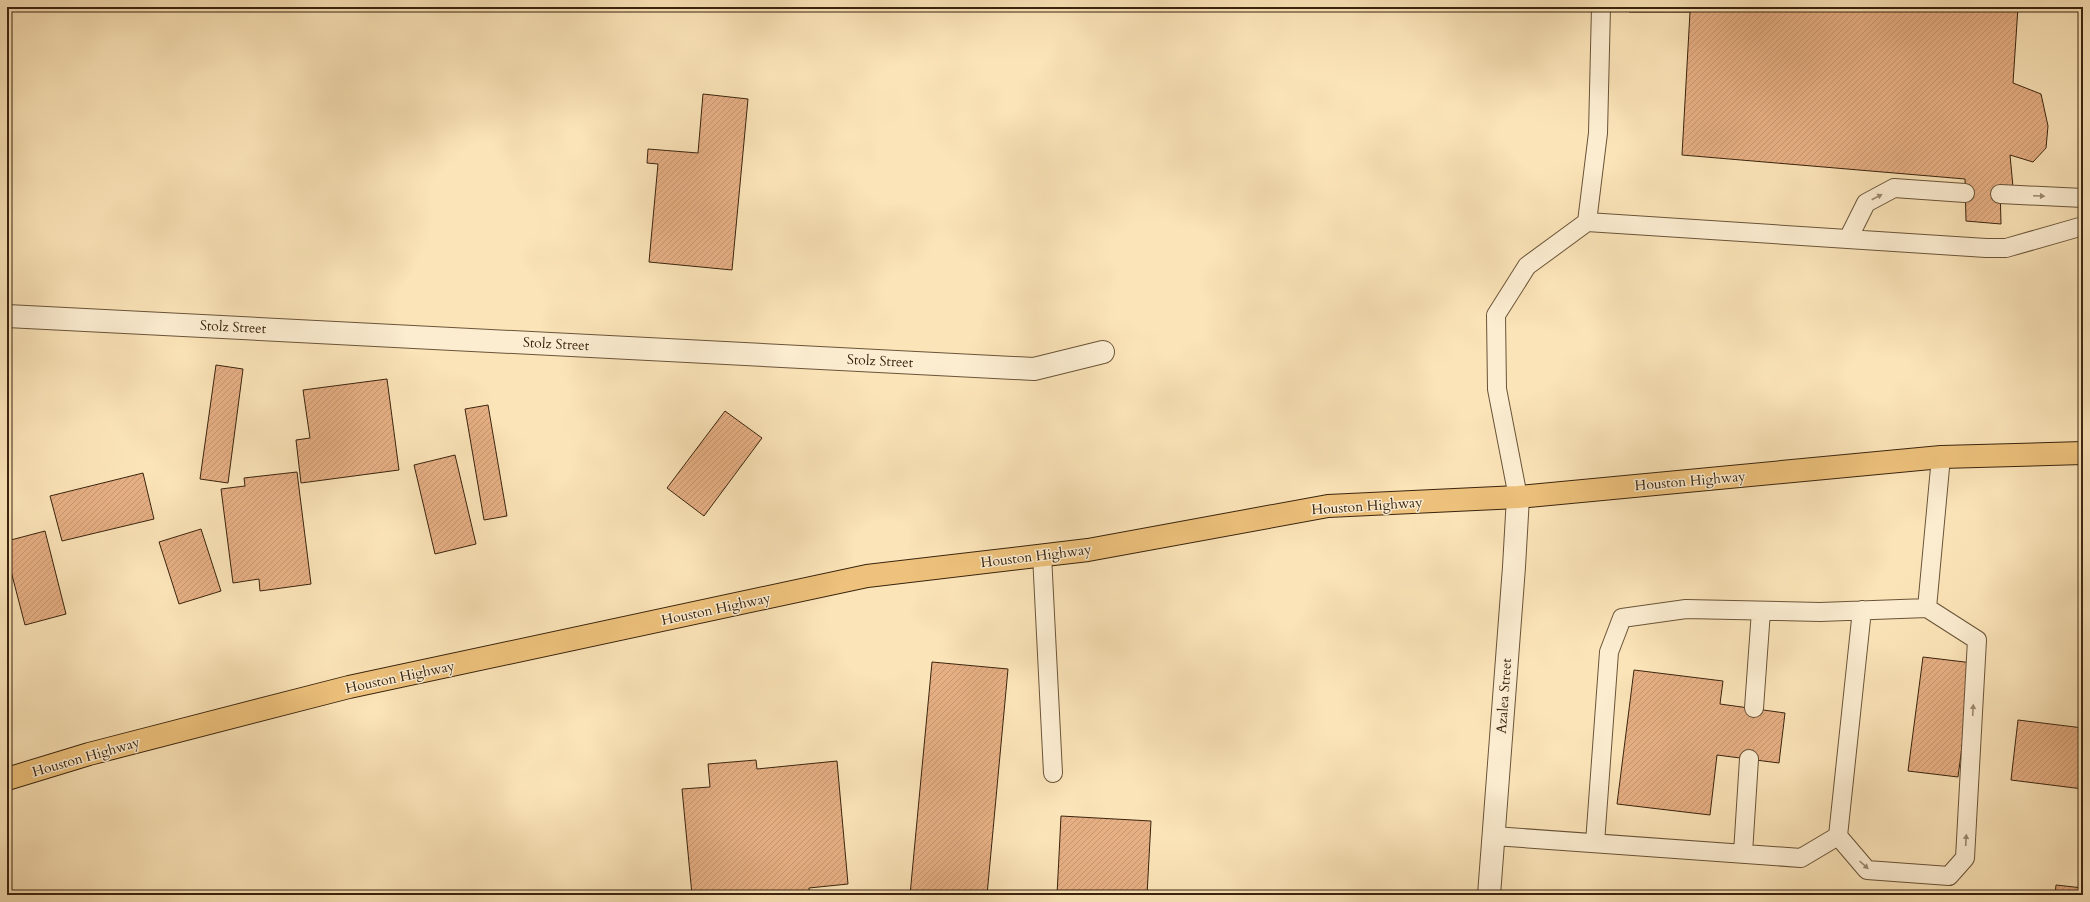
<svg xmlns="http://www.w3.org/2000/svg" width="2090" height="902" viewBox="0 0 2090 902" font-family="Cardo,serif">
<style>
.building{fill:url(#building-hatch);stroke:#3a240e}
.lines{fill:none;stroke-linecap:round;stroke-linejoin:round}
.service-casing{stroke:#6a5438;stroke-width:20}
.minor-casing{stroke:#6a5438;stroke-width:24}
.primary-casing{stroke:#3a240e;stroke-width:24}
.service{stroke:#fcedd1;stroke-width:18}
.minor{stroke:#fcedd1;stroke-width:22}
.primary{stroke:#eec27c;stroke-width:22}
.oneway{fill:#9b8870}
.labels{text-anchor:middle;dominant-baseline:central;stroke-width:3;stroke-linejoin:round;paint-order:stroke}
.street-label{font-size:14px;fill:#3a240e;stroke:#fcedd1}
</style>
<defs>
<pattern id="building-hatch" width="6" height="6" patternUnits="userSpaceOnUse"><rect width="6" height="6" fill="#e6af84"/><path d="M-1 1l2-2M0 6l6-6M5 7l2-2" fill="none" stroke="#c69671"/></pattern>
</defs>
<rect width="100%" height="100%" fill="#fbe4b8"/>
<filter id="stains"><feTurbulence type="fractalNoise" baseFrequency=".005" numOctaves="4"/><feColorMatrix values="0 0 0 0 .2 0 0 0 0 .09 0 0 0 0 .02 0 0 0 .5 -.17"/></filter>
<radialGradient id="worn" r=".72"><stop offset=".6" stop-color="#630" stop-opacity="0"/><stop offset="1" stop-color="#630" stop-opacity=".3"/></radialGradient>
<!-- building -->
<path class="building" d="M 1630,7 L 2018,7 L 2013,83 L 2041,94 L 2048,126 L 2046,148 L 2033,162 L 2010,155 L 2013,187 L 2000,187 L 2001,224 L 1966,221 L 1965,179 L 1682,155 L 1690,12 L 1629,12 Z
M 703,94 L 748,99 L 732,270 L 649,262 L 658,164 L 647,163 L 648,149 L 698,153 Z
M 216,365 L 243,369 L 228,483 L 200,479 Z
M 387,379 L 399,470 L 301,483 L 296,440 L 310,438 L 303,390 Z
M 488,405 L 507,516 L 484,520 L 465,409 Z
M 725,411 L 762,438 L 704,516 L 667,488 Z
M 455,455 L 476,544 L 435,554 L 414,465 Z
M 297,472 L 311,584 L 260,591 L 259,579 L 233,583 L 221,489 L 245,486 L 244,478 Z
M 143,473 L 154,519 L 62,541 L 50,496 Z
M 201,529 L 221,591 L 179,604 L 159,542 Z
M 45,531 L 66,614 L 25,625 L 7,556 L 7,541 Z
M 1923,657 L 1973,663 L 1958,777 L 1908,771 Z
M 932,662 L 1008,669 L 987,895 L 910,895 Z
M 1634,670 L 1723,681 L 1720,704 L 1785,713 L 1779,763 L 1717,755 L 1710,815 L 1617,804 Z
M 2018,720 L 2083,728 L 2083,789 L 2011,780 Z
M 756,760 L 757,769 L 837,761 L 848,884 L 809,888 L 809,895 L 692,895 L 682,789 L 710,787 L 708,764 Z
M 1061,816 L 1151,821 L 1147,895 L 1057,895 Z
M 2056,885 L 2083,888 L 2083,895 L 2055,895 Z"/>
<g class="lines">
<defs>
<path id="service" d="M 2000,194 L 2083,198
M 1587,222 L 1986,248 L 2006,248 L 2083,226
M 1848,239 L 1866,203 L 1894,188 L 1965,193
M 1518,497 L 1497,389 L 1496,315 L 1527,266 L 1587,222 L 1598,133 L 1601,7
M 1042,555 L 1053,773
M 1754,708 L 1761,611
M 1494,836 L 1801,858 L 1838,836 L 1862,610
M 1838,836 L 1867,870 L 1949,876 L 1965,858 L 1977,640 L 1927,608
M 1595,843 L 1609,652 L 1622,618 L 1686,609 L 1820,612 L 1927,608 L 1941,457
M 1743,853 L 1749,759"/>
<path id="minor" d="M 7,316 L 1034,369 L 1103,352
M 1489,895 L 1514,567 L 1518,497"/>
<path id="primary" d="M 7,779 L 89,754 L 349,687 L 867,576 L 1088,550 L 1328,506 L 1518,497 L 1941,457 L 2083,453"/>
</defs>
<!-- service casing -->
<use href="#service" class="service-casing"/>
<!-- minor casing -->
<use href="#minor" class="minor-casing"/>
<!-- primary casing -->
<use href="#primary" class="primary-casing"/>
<!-- service -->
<use href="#service" class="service"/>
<!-- minor -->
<use href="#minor" class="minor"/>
<!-- primary -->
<use href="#primary" class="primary"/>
</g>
<!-- one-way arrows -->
<defs><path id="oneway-solid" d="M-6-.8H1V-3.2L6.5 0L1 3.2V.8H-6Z"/></defs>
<g class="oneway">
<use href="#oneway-solid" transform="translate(2039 196) rotate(2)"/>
<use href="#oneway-solid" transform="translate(1877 197) rotate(-28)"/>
<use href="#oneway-solid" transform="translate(1973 710) rotate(-87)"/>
<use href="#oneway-solid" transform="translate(1966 840) rotate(-87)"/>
<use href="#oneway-solid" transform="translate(1864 865) rotate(42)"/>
</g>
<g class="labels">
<!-- street labels -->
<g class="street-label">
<text transform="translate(233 327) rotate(3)">Stolz Street</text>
<text transform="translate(556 344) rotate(3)">Stolz Street</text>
<text transform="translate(880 361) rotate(3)">Stolz Street</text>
<text transform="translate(1690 481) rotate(-5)">Houston Highway</text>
<text transform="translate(1367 506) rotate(-4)">Houston Highway</text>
<text transform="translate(1036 556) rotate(-7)">Houston Highway</text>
<text transform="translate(716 609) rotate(-12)">Houston Highway</text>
<text transform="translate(400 677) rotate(-12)">Houston Highway</text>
<text transform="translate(1504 696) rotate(-86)">Azalea Street</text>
<text transform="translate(86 757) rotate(-16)">Houston Highway</text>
</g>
</g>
<!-- margin -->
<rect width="2090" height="902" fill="none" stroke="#fbe4b8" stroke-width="24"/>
<rect x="8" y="8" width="2074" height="886" fill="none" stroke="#3a240e" stroke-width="2"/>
<rect x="12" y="12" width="2066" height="878" fill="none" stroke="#3a240e"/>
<rect width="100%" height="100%" filter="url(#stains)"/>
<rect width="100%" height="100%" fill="url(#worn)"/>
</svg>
